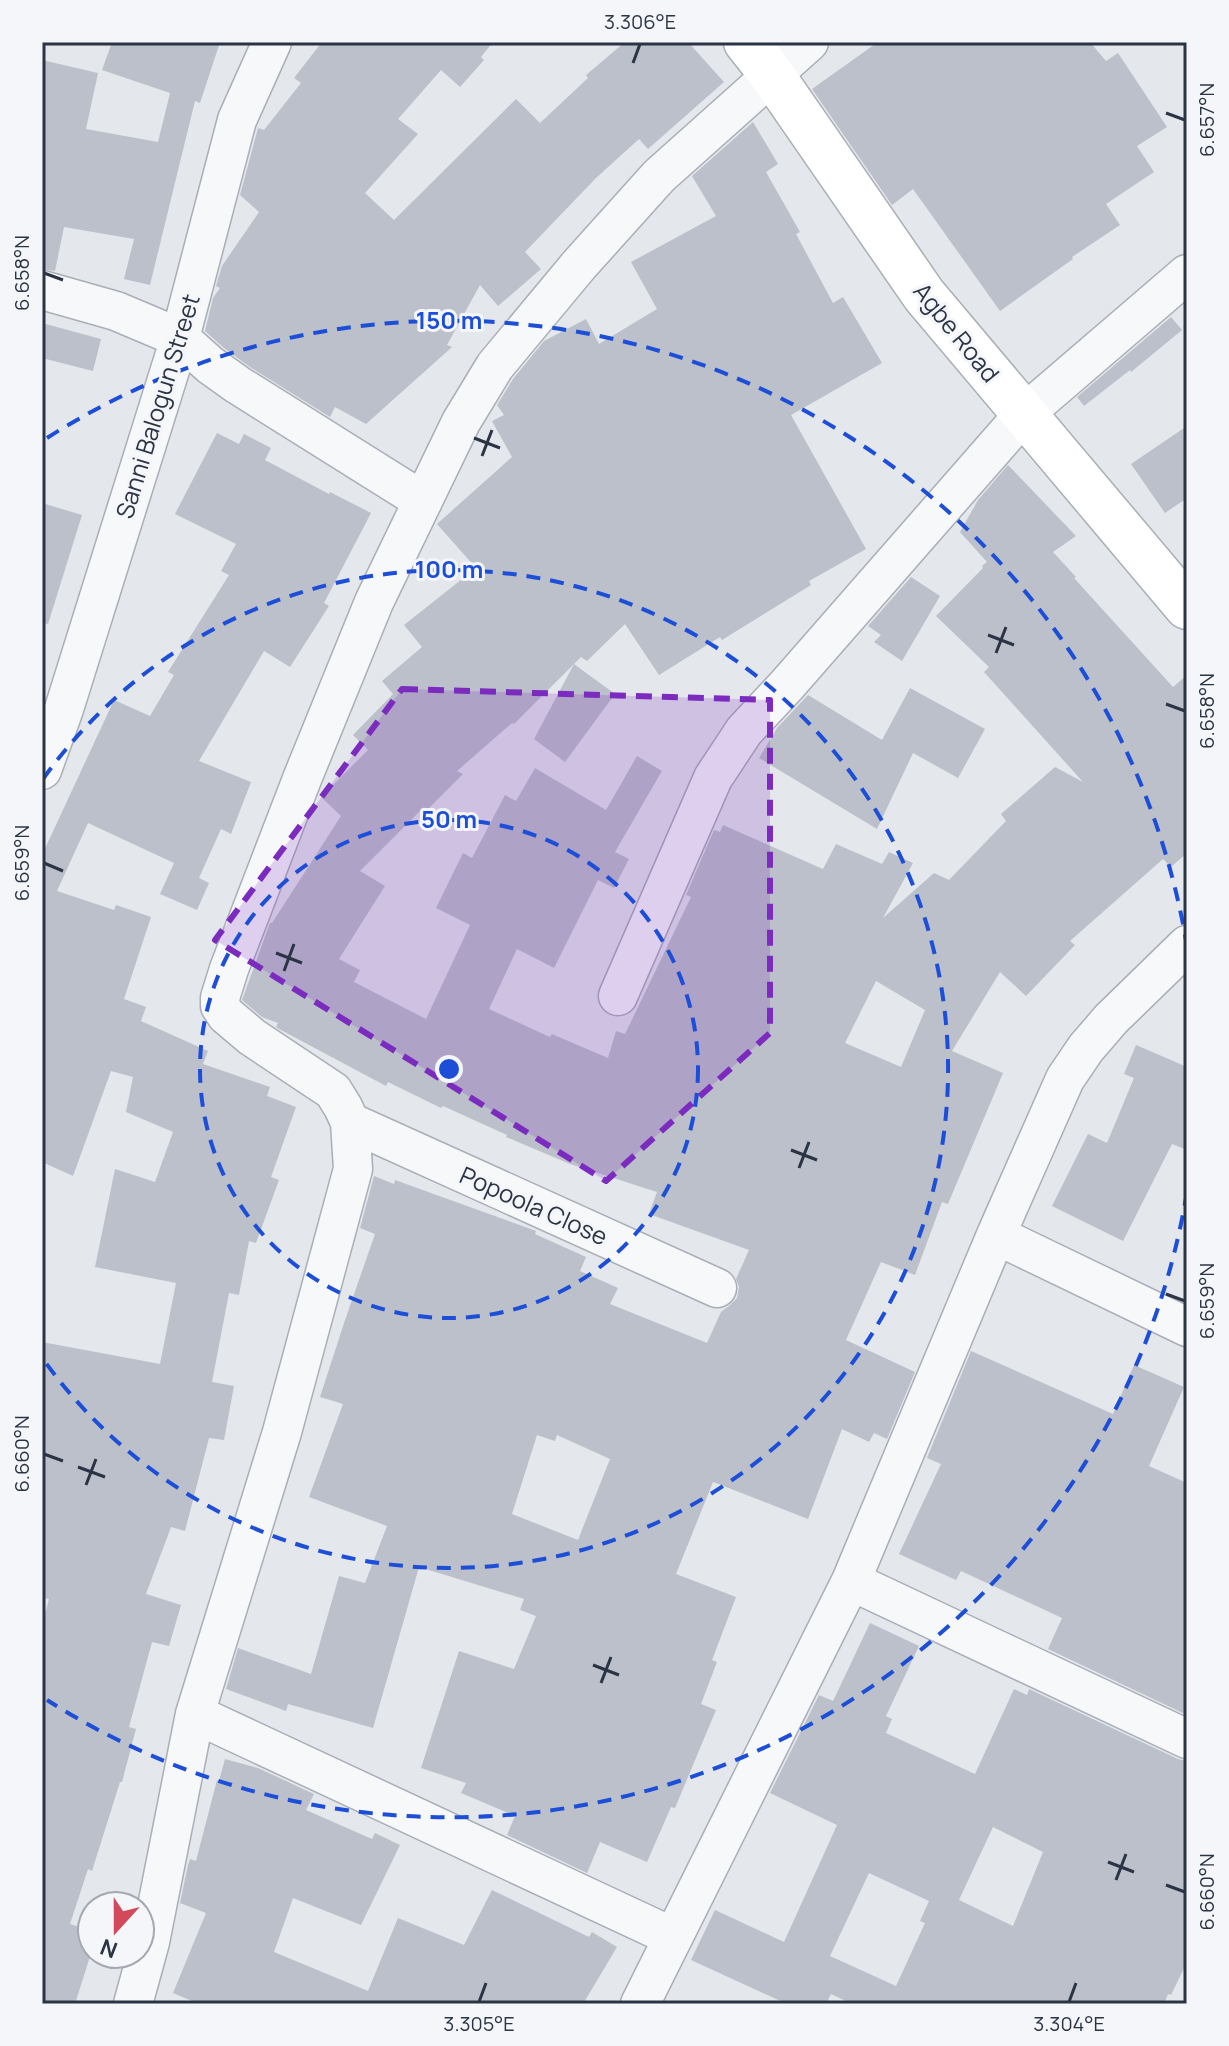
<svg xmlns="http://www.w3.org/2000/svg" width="1229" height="2046" viewBox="0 0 1229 2046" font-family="Manrope,sans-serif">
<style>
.building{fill:#bbc0ca;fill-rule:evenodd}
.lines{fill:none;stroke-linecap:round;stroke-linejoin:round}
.street-casing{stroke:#a9aeb7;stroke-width:41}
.secondary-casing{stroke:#a9aeb7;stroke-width:47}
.street{stroke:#f7f8fa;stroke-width:38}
.secondary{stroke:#fff;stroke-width:44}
.marked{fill:#7b2cbf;fill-opacity:0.2;stroke:#7b2cbf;stroke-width:6;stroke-dasharray:16 10;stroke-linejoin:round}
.ticks{fill:none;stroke:#2b3445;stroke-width:3}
.ring{fill:none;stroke:#1d4ed8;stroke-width:4;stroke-dasharray:14 10}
.labels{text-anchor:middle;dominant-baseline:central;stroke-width:6;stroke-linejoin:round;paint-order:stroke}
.street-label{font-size:24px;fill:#2b3445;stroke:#f4f6f9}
.centre{fill:#1d4ed8;stroke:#f4f6f9;stroke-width:4}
.ring-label{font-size:24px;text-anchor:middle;font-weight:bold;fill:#1d4ed8;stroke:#f4f6f9;stroke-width:6;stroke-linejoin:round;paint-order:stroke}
.neatline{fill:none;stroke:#2b3445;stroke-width:3}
.ticks-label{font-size:20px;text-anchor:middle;fill:#2b3445}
</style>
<rect width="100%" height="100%" fill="#e4e7ec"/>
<!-- building -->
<path class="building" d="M 112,42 L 220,42 L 200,103 L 195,101 L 150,285 L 124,279 L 134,239 L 64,227 L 55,271 L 42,269 L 42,60 L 98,73 L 86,129 L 158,142 L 170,93 L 102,70 Z
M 322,42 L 493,42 L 481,57 L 484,60 L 460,87 L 441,70 L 398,119 L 418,134 L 365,193 L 394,220 L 516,99 L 540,123 L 588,78 L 586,75 L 625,42 L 688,42 L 724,82 L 648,149 L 639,139 L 596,178 L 525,252 L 541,269 L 498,306 L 480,285 L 447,345 L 452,347 L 366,424 L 335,407 L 330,417 L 250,367 L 224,348 L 205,331 L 213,298 L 220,288 L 216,286 L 222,266 L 259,212 L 240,195 L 258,128 L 264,130 L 301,83 L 294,78 Z
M 878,42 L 1090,42 L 1106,61 L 1118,53 L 1167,127 L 1137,146 L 1154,172 L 1106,204 L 1120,225 L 1072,257 L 1073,259 L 1000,311 L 913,189 L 892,205 L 812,89 Z
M 753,122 L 778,164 L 766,172 L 800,232 L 796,234 L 833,303 L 843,297 L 882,363 L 791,415 L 866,549 L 809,581 L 811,585 L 722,640 L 720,637 L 659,675 L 625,624 L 587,661 L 581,657 L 514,724 L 512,723 L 457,771 L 463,774 L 427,810 L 424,807 L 360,871 L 385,886 L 339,959 L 360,970 L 354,982 L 426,1019 L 470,925 L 436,908 L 463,853 L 472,858 L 505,795 L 516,801 L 535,768 L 606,810 L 637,756 L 662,771 L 615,852 L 629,859 L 614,888 L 598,880 L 554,968 L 517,949 L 489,1009 L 550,1037 L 552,1034 L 608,1058 L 616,1031 L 625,1034 L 691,897 L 686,895 L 714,830 L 720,832 L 723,825 L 823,869 L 836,844 L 882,864 L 889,852 L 913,863 L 883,918 L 934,873 L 949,880 L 1006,821 L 1001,814 L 1055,767 L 1083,782 L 984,672 L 989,667 L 936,616 L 983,568 L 982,566 L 987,562 L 960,532 L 978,500 L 1008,465 L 1076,536 L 1053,552 L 1076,577 L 1074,578 L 1173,687 L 1187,675 L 1187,853 L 1171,867 L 1163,859 L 1070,941 L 1075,945 L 1026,996 L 1000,972 L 952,1051 L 1003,1073 L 948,1204 L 942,1202 L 915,1275 L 881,1262 L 846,1340 L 915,1372 L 887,1439 L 874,1433 L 869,1442 L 842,1429 L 808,1519 L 713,1482 L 676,1574 L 736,1597 L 712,1660 L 717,1662 L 701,1704 L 716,1710 L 675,1808 L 671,1807 L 647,1862 L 600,1842 L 587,1873 L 507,1835 L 515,1816 L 461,1793 L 466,1783 L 421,1768 L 459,1651 L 514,1669 L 536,1616 L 520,1610 L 524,1599 L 419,1567 L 373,1728 L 288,1704 L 286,1711 L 226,1689 L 238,1648 L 311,1674 L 339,1576 L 365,1583 L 387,1526 L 309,1497 L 343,1404 L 320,1397 L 344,1323 L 375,1234 L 360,1228 L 374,1176 L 394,1184 L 395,1180 L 536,1231 L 535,1234 L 586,1257 L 580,1271 L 618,1288 L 610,1304 L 707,1343 L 721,1312 L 730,1305 L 737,1298 L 739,1287 L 736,1279 L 749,1250 L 649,1214 L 657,1192 L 570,1164 L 506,1137 L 507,1135 L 443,1106 L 441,1108 L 388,1082 L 386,1086 L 279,1029 L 276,1027 L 278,1023 L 262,1017 L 242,1000 L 270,923 L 272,923 L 341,816 L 321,797 L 368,750 L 353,735 L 393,694 L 382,681 L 422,647 L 404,625 L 476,568 L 437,524 L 512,457 L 492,421 L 504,415 L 497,405 L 513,379 L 544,341 L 586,319 L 599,344 L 657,309 L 631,262 L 716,216 L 692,176 ZM 876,981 L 925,1010 L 901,1067 L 845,1043 ZM 537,1435 L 555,1441 L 557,1435 L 610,1459 L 578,1540 L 512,1514 Z
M 1171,317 L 1182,330 L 1131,372 L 1130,370 L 1084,406 L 1077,397 Z
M 42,323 L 101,339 L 93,371 L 42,358 Z
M 1187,426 L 1187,498 L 1165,513 L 1131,464 Z
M 217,433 L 239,444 L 244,434 L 271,448 L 265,460 L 329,494 L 330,492 L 371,513 L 324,603 L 329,606 L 290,667 L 264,651 L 199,761 L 251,782 L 231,834 L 221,829 L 199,878 L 209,883 L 197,910 L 160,894 L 174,863 L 88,823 L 57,891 L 114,910 L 116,905 L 151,917 L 124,999 L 146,1007 L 141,1021 L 208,1051 L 203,1064 L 270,1087 L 267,1096 L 296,1107 L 271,1177 L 279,1180 L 256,1243 L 249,1241 L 239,1295 L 229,1293 L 212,1382 L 234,1386 L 224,1440 L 209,1438 L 185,1531 L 171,1527 L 146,1594 L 181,1605 L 169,1646 L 152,1642 L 129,1727 L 136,1729 L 122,1782 L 120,1782 L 92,1871 L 88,1869 L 70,1924 L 92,1931 L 92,1950 L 75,2004 L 42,2004 L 42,1625 L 49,1599 L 42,1598 L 42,1342 L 160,1364 L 176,1283 L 95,1267 L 115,1169 L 155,1182 L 173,1132 L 126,1112 L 133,1077 L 111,1071 L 73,1176 L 42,1162 L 42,855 L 114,700 L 150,716 L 174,675 L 168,672 L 229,575 L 221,571 L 236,544 L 175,514 Z
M 42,503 L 82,515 L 48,624 L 42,623 Z
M 911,577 L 940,596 L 902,661 L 874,642 L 881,635 L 868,626 Z
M 574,664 L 615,694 L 565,762 L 534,739 Z
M 910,688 L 985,729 L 958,778 L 913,753 L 877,829 L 759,758 L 777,728 L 808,695 L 882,740 Z
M 1136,1045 L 1187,1067 L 1187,1150 L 1172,1144 L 1123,1241 L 1052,1206 L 1088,1134 L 1107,1143 L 1134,1078 L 1124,1074 Z
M 971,1351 L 1113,1414 L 1134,1365 L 1184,1387 L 1149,1466 L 1187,1483 L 1187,1715 L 1048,1649 L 1062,1618 L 961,1571 L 956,1580 L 899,1554 L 941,1464 L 927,1458 Z
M 870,1623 L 919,1646 L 886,1716 L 892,1719 L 886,1733 L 975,1774 L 1014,1689 L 1027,1695 L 1029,1689 L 1178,1759 L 1187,1761 L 1187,1962 L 1171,1995 L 1168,1994 L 1164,2004 L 852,2004 L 831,1994 L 826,2004 L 787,2004 L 691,1960 L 715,1910 L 784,1942 L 837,1825 L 770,1793 L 819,1695 L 833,1701 ZM 993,1827 L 1043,1852 L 1013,1926 L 959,1900 ZM 869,1873 L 929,1901 L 920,1921 L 925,1923 L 896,1986 L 830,1956 Z
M 225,1759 L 258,1768 L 314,1794 L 306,1810 L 372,1839 L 375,1833 L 400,1845 L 361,1925 L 293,1898 L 274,1952 L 368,1991 L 398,1918 L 464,1945 L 492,1890 L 589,1937 L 592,1932 L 617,1947 L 583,2004 L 199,2004 L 173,1993 L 206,1913 L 180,1903 L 188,1865 L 190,1859 L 196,1861 L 217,1780 L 219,1781 Z"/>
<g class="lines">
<defs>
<path id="street" d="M 42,290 L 116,311 L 180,338 L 210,365 L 238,385 L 423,501
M 42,770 L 64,709 L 180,338 L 237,120 L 272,42
M 618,996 L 713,778 L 744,731 L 787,685 L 1024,414 L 1187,274
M 350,1122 L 717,1288
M 996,1235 L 1187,1327
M 851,1581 L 1187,1739
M 195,1714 L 673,1937
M 133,2004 L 150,1942 L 195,1714 L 282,1432 L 353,1169 L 350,1122 L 343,1107 L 333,1091 L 252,1037 L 226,1015 L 220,1006 L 220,998 L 229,969 L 302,779 L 374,602 L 461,422 L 495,366 L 579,265 L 659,176 L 809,42
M 640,2004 L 851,1581 L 996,1235 L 1065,1079 L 1086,1048 L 1111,1019 L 1187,945"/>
<path id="secondary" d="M 746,42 L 772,75 L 924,295 L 1187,607"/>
</defs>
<!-- street casing -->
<use href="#street" class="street-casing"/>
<!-- secondary casing -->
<use href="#secondary" class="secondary-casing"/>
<!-- street -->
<use href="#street" class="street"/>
<!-- secondary -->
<use href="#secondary" class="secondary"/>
</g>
<!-- marked area -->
<path class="marked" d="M 402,689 L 770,700 L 770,1033 L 606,1181 L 215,940 Z"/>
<!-- ticks -->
<path class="ticks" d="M 633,63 L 640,44M 1166,113 L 1185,120M 44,273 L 63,280M 474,438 L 500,448M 482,456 L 492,430M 988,635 L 1014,645M 996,653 L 1006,627M 1166,704 L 1185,711M 44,863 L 63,871M 276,953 L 302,963M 284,971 L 294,944M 791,1150 L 817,1160M 799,1168 L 809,1142M 1166,1294 L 1185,1301M 44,1454 L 63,1461M 78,1467 L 105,1477M 86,1485 L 96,1459M 593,1665 L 619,1675M 601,1683 L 611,1657M 1108,1862 L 1134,1872M 1116,1880 L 1126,1854M 1166,1885 L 1185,1892M 479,2002 L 486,1983M 1069,2002 L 1076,1983"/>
<!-- distance rings -->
<g class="ring">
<circle cx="449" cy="1069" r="249"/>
<path d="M43 779A499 499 0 1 1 43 1359"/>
<path d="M1187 1192A748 748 0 0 1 47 1700M47 438A748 748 0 0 1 1187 946"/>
</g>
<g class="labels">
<!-- street labels -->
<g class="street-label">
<text transform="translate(957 332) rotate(51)">Agbe Road</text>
<text transform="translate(157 406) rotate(-73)">Sanni Balogun Street</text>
<text transform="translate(534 1205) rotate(24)">Popoola Close</text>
</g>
</g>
<circle cx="449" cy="1069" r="12" class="centre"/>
<g class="ring-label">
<text x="449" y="329">150 m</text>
<text x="449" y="578">100 m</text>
<text x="449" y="828">50 m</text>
</g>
<!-- border -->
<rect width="1229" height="2046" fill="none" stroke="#f4f6f9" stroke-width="88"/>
<!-- north arrow -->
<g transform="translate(116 1930) rotate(201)"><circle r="38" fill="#f4f6f9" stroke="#a4a8b1" stroke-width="2"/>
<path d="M0-6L14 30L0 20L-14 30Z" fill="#d1495b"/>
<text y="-12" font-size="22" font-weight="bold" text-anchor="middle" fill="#2b3445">N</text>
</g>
<rect x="44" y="44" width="1141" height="1958" class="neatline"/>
<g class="ticks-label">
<text x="640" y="29">3.306°E</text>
<text transform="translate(1207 120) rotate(-90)" y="7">6.657°N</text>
<text transform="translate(22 273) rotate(-90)" y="7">6.658°N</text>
<text transform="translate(1207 711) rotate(-90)" y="7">6.658°N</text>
<text transform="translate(22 863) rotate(-90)" y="7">6.659°N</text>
<text transform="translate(1207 1301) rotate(-90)" y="7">6.659°N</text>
<text transform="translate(22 1454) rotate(-90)" y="7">6.660°N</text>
<text transform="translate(1207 1892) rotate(-90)" y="7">6.660°N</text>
<text x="479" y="2031">3.305°E</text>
<text x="1069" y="2031">3.304°E</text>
</g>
</svg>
